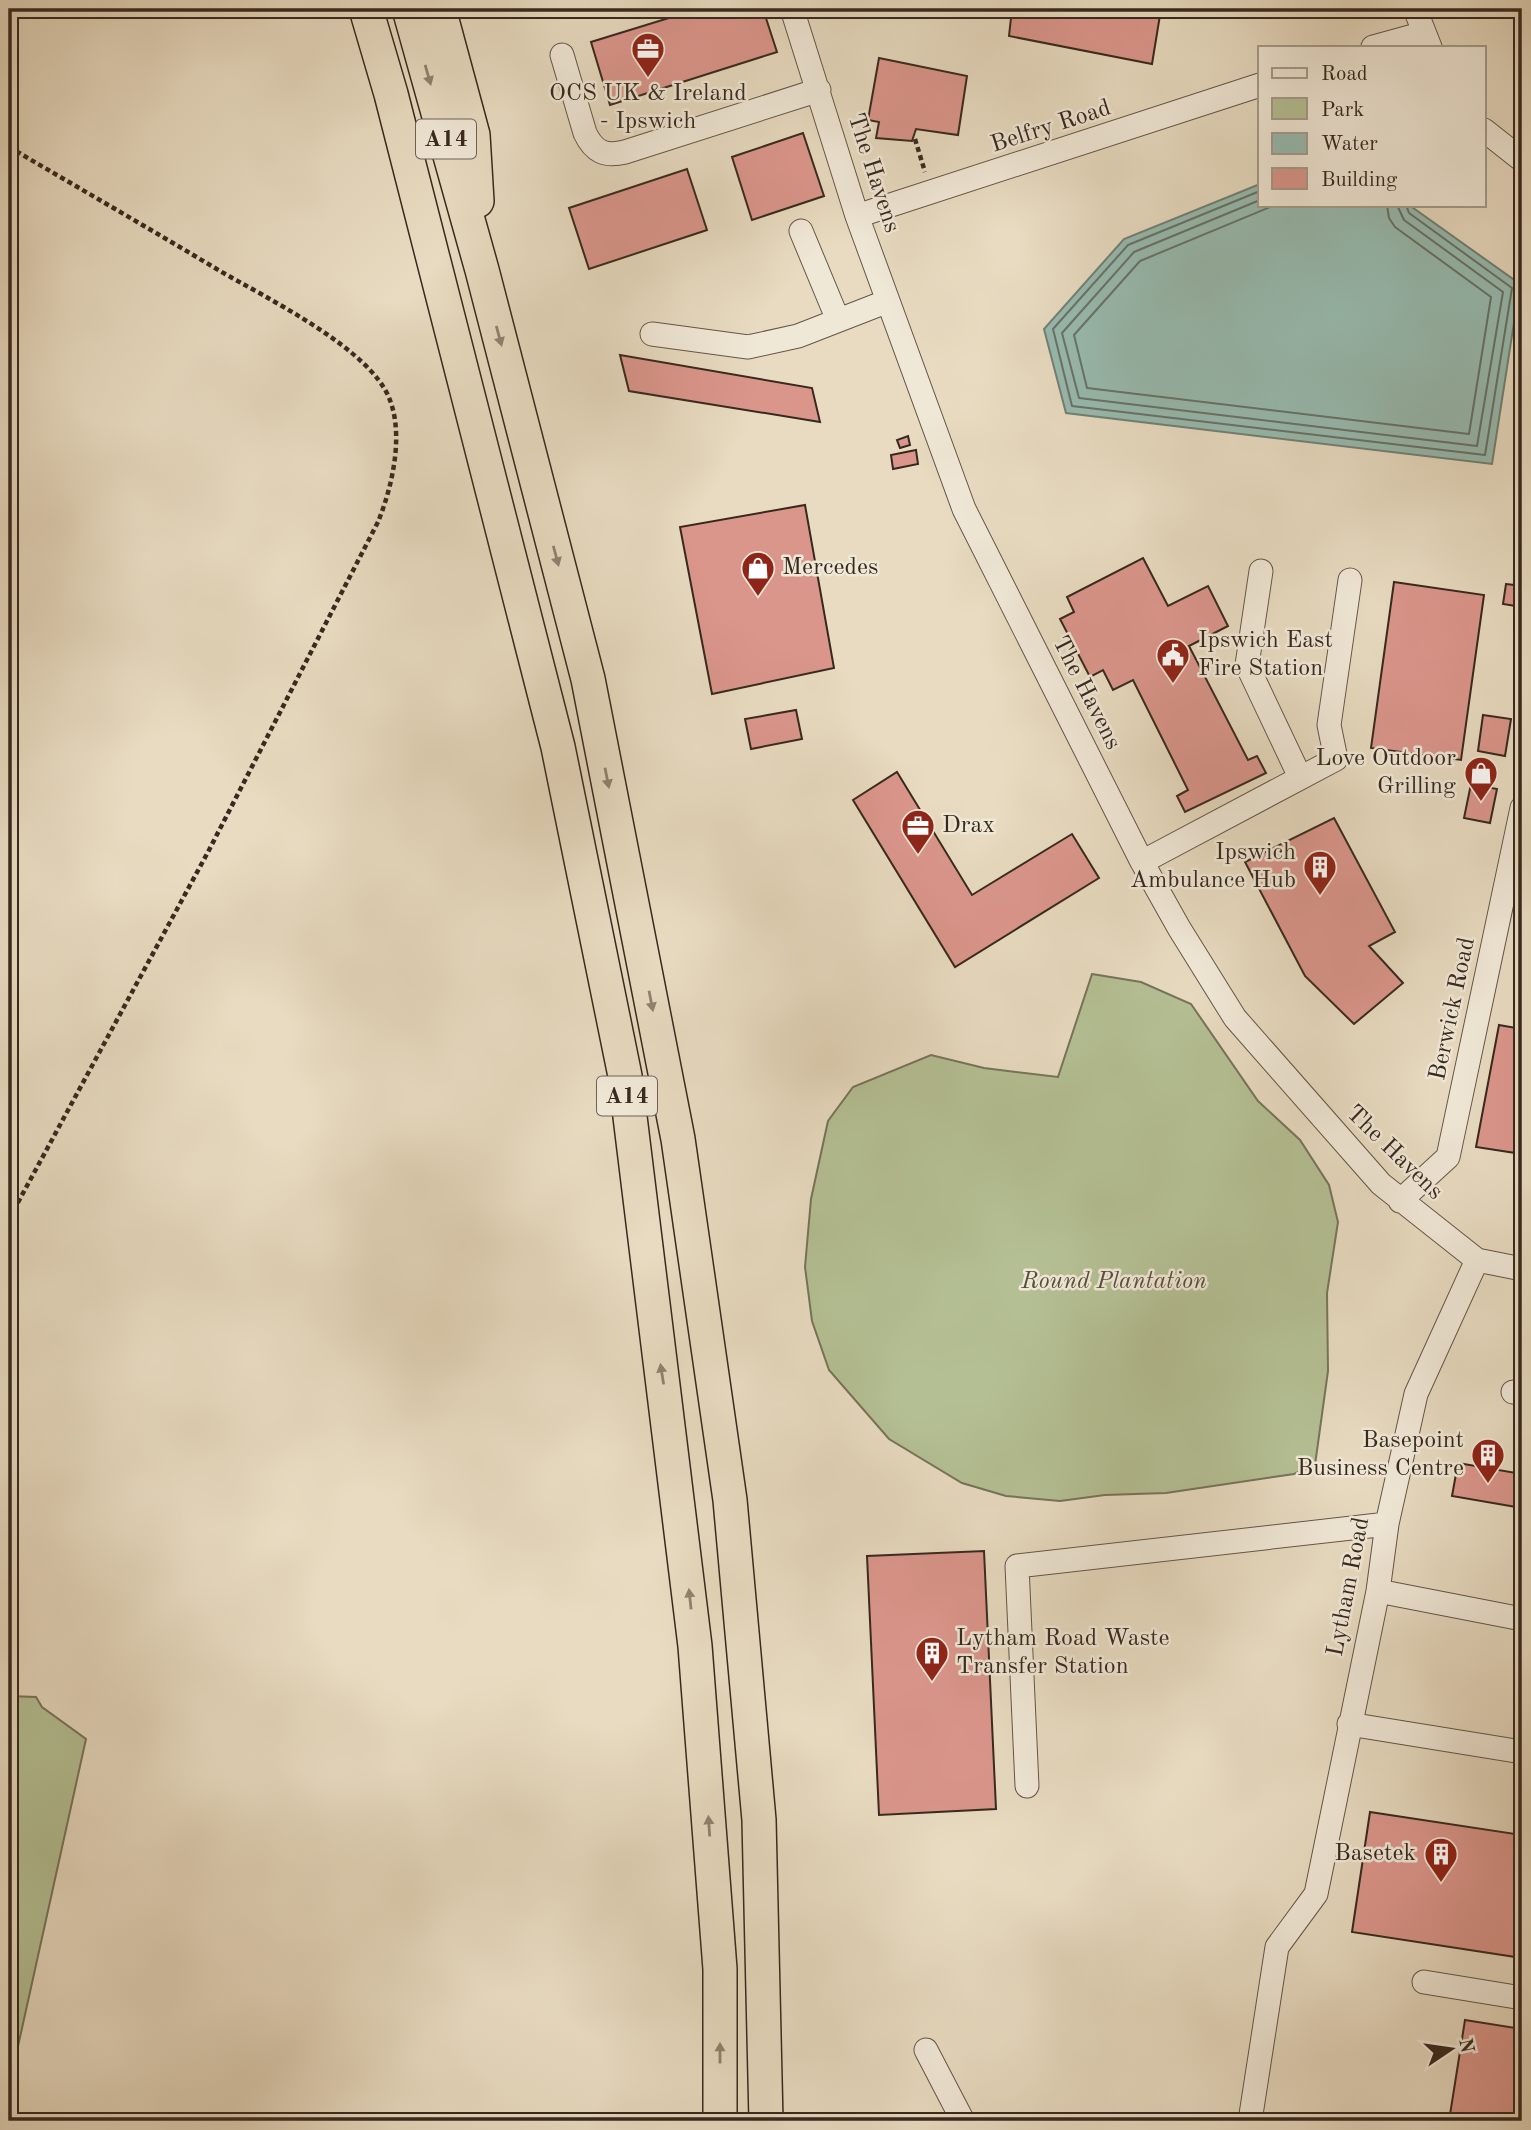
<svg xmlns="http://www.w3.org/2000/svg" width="1531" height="2130" viewBox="0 0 1531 2130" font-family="'Old Standard TT',serif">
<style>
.green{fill:#b4c094;stroke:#76745a;stroke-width:2}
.water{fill:#97bbb0;stroke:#718176;stroke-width:2}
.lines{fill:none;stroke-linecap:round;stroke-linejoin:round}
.shore{stroke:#677268;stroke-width:2}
.building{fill:#db968c;stroke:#37291f;stroke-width:2}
.minor-casing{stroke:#635648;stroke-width:25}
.highway-casing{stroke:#37291f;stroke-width:36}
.path{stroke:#37291f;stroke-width:4.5;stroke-dasharray:5 3.5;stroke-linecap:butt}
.minor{stroke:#f0e8d7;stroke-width:23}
.highway{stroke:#e8dbc1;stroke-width:33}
.oneway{fill:#908270}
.labels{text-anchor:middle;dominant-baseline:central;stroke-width:5;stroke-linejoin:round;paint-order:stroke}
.shield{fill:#f0e8d7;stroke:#6e6256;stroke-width:2}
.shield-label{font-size:23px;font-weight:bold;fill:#37291f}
.poi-label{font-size:24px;fill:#37291f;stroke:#f0e8d7;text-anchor:start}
.street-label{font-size:24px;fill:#37291f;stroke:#f0e8d7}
.park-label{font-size:24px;font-style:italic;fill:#564f3c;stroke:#f0e8d7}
</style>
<rect width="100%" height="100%" fill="#e8dbc1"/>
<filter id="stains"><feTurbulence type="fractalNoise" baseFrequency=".00286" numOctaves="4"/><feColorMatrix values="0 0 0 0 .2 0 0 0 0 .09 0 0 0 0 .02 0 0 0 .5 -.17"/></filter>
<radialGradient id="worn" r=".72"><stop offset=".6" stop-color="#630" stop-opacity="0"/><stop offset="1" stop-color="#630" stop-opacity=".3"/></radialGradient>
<!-- green -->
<path class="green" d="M 1092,974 L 1141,982 L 1191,1004 L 1258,1101 L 1300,1140 L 1329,1185 L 1338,1222 L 1327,1293 L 1328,1371 L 1315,1465 L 1294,1474 L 1166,1493 L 1105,1495 L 1060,1501 L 1006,1496 L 962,1483 L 889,1439 L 829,1370 L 812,1321 L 805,1267 L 811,1199 L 828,1121 L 853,1087 L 931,1055 L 984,1068 L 1058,1077 Z
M 9,1696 L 36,1697 L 42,1707 L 86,1739 L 9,2087 Z"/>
<!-- water -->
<path class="water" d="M 1260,184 L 1260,205 L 1409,205 L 1520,284 L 1492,464 L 1066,413 L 1044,329 L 1124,239 Z"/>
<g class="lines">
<!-- shore -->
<path class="shore" d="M 1260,191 L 1128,245 L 1053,329 L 1072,406 L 1485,455 L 1512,288 L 1409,213 L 1406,205
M 1260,200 L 1134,252 L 1062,333 L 1079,398 L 1477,446 L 1503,292 L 1404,220 L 1397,205
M 1275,205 L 1140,261 L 1074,335 L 1087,388 L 1469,434 L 1491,297 L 1395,227 L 1389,218 L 1387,205"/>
</g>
<!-- building -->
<path class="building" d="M 698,9 L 763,9 L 777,52 L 610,105 L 591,42 Z
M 1012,9 L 1161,9 L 1152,64 L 1009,36 Z
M 879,58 L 967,76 L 958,135 L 916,129 L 912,141 L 876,138 L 879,122 L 868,120 Z
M 803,133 L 824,196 L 752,220 L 732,157 Z
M 687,169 L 707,230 L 589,269 L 569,208 Z
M 620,355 L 812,388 L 820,422 L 629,391 Z
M 908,436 L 910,445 L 900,448 L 897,440 Z
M 916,450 L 918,464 L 893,469 L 891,455 Z
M 805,505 L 834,668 L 712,694 L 680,527 Z
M 1143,558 L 1168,606 L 1208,586 L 1228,626 L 1189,646 L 1248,760 L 1257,756 L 1266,773 L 1185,812 L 1177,796 L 1188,790 L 1133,680 L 1113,690 L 1103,670 L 1090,677 L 1060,619 L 1074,612 L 1067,597 Z
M 1394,582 L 1484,595 L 1461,760 L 1371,748 Z
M 1506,584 L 1522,586 L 1522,607 L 1503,604 Z
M 796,710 L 802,739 L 751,749 L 745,719 Z
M 1483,715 L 1511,719 L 1505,756 L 1478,751 Z
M 897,772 L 972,895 L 1072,834 L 1099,878 L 955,967 L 853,800 Z
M 1471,784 L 1497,789 L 1490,823 L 1464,818 Z
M 1334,818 L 1395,932 L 1369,946 L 1403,983 L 1354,1024 L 1305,976 L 1245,862 Z
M 1499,1025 L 1522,1029 L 1522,1154 L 1476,1147 Z
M 1458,1463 L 1522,1474 L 1522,1508 L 1452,1496 Z
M 984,1551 L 996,1809 L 879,1815 L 867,1556 Z
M 1370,1812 L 1522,1835 L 1522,1958 L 1352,1932 Z
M 1465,2020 L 1522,2029 L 1522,2121 L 1449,2121 Z"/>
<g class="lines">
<defs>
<path id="minor" d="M 792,9 L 857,216 L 964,509 L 1142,862 L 1179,928 L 1235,1018 L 1381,1184 L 1477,1260 L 1522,1269
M 1415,9 L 1430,47
M 1373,47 L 1424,33
M 562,55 L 585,133 C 594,152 605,157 625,152 L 819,90
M 1484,130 L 1522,160
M 857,216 L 1260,85
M 801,231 L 838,320
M 652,334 L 748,347 L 798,336 L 888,301
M 1261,571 L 1247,665 L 1300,777
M 1142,862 L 1336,759 L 1329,725 L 1350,580
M 1400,1201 L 1448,1157 L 1522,808
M 1513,1392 L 1522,1393
M 1378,1591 L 1522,1619
M 1349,1724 L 1522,1752
M 1027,1786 L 1017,1566 L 1387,1524
M 1424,1982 L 1522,1998
M 926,2050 L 963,2121
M 1250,2121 L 1277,1947 L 1316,1894 L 1378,1591 L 1387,1524 L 1416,1394 L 1477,1260"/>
<path id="highway" d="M 366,9 L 391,94 L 558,747 L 625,1076 L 695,1646 L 720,1969 L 720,2121
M 409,9 L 482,270 L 588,679 L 678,1139 L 730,1500 L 759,1820 L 766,2121
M 439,9 L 473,135 L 477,201"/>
</defs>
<!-- minor casing -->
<use href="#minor" class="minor-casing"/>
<!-- highway casing -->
<use href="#highway" class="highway-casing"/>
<!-- path -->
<path class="path" d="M 915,139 L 925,172
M 9,147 C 79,188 150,229 220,271 C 267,298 357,343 384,388 C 407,425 393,485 378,522 L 208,852 L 9,1219"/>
<!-- minor -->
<use href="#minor" class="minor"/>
<!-- highway -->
<use href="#highway" class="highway"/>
</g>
<!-- one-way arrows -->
<defs><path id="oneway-solid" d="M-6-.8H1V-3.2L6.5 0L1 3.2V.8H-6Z" transform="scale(1.75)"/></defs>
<g class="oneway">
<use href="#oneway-solid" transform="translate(428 75) rotate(74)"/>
<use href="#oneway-solid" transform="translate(499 336) rotate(75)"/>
<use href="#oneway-solid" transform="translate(556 556) rotate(75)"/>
<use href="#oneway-solid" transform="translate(607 778) rotate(79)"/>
<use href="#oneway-solid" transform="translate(651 1001) rotate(79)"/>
<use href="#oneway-solid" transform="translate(662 1374) rotate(-99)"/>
<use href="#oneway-solid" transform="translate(690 1599) rotate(-96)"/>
<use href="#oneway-solid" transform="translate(709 1826) rotate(-94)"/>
<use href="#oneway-solid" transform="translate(720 2053) rotate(-90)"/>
</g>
<!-- icons -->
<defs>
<symbol id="office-pin" viewBox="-11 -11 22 30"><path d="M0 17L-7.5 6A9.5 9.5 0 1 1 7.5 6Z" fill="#8f2418" stroke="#f0e8d7"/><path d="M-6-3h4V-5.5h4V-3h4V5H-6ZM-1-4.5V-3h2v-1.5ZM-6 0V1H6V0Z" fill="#fff"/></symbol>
<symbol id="shop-pin" viewBox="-11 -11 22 30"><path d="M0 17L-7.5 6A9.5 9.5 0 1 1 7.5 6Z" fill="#8f2418" stroke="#f0e8d7"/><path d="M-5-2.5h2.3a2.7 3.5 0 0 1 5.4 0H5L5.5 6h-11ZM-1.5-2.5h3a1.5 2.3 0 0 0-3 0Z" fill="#fff"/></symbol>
<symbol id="civic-pin" viewBox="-11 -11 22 30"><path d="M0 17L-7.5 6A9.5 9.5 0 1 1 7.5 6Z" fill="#8f2418" stroke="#f0e8d7"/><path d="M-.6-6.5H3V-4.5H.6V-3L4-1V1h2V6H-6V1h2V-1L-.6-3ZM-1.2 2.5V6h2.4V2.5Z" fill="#fff"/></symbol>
<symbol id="building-pin" viewBox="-11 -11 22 30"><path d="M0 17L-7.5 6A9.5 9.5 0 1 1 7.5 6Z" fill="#8f2418" stroke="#f0e8d7"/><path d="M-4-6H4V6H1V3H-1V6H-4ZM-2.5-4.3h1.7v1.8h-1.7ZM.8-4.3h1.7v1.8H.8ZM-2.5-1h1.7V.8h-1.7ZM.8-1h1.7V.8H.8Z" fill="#fff"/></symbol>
</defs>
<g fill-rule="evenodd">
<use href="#office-pin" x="629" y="30" width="38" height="52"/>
<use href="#shop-pin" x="739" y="549" width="38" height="52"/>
<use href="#civic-pin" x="1154" y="636" width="38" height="52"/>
<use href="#shop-pin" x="1462" y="754" width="38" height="52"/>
<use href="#office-pin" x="899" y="807" width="38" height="52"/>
<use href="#building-pin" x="1301" y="848" width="38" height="52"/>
<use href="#building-pin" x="1469" y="1436" width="38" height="52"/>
<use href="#building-pin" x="913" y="1634" width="38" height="52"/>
<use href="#building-pin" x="1422" y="1835" width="38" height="52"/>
</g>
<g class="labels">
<!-- shield labels -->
<g class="shield">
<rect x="416" y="119.5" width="60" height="39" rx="5"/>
<rect x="597" y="1076.5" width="60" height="39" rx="5"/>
</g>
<g class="shield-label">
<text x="446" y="139">A14</text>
<text x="627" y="1096">A14</text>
</g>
<!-- poi labels -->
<g class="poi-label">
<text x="648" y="94" text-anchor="middle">OCS UK &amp; Ireland<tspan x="648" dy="28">- Ipswich</tspan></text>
<text x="782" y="568">Mercedes</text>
<text x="1198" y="641">Ipswich East<tspan x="1198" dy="28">Fire Station</tspan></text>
<text x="1456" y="759" text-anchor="end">Love Outdoor<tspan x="1456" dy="28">Grilling</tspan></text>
<text x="942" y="826">Drax</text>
<text x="1296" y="853" text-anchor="end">Ipswich<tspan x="1296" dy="28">Ambulance Hub</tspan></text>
<text x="1464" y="1441" text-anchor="end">Basepoint<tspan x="1464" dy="28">Business Centre</tspan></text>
<text x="956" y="1639">Lytham Road Waste<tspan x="956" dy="28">Transfer Station</tspan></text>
<text x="1416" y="1854" text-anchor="end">Basetek</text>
</g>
<!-- street labels -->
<g class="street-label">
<text transform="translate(1051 127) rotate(-18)">Belfry Road</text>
<text transform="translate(873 173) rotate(72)">The Havens</text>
<text transform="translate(1086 693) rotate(63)">The Havens</text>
<text transform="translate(1453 1009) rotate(-78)">Berwick Road</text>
<text transform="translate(1394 1153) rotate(44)">The Havens</text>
<text transform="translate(1349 1587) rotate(-79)">Lytham Road</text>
</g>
<!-- park labels -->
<g class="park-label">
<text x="1114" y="1282">Round Plantation</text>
</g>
</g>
<!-- margin -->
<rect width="1531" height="2130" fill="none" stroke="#e8dbc1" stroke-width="35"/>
<rect x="10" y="10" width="1510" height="2109" fill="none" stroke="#37291f" stroke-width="3.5"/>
<rect x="18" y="18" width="1496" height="2095" fill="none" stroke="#37291f" stroke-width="2"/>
<!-- legend -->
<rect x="1258" y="46" width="228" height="161" fill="#f0e8d7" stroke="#a69c8d" stroke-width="2"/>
<rect x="1272" y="68" width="35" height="10" fill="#f0e8d7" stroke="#a69c8d" stroke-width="2"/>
<text x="1321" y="80" font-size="21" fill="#37291f">Road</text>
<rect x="1272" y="98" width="35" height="21" fill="#b4c094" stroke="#a69c8d" stroke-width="2"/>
<text x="1321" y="116" font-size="21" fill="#37291f">Park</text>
<rect x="1272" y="133" width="35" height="21" fill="#97bbb0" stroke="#a69c8d" stroke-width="2"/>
<text x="1321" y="150" font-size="21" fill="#37291f">Water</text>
<rect x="1272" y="168" width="35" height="21" fill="#db968c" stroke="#a69c8d" stroke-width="2"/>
<text x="1321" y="186" font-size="21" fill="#37291f">Building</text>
<!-- north arrow -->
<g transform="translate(1451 2049) rotate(77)" stroke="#f0e8d7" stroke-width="5" paint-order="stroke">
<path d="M0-5L12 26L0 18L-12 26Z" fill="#37291f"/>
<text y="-10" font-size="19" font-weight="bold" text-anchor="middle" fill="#37291f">N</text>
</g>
<rect width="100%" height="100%" filter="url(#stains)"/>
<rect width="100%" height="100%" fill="url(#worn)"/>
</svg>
